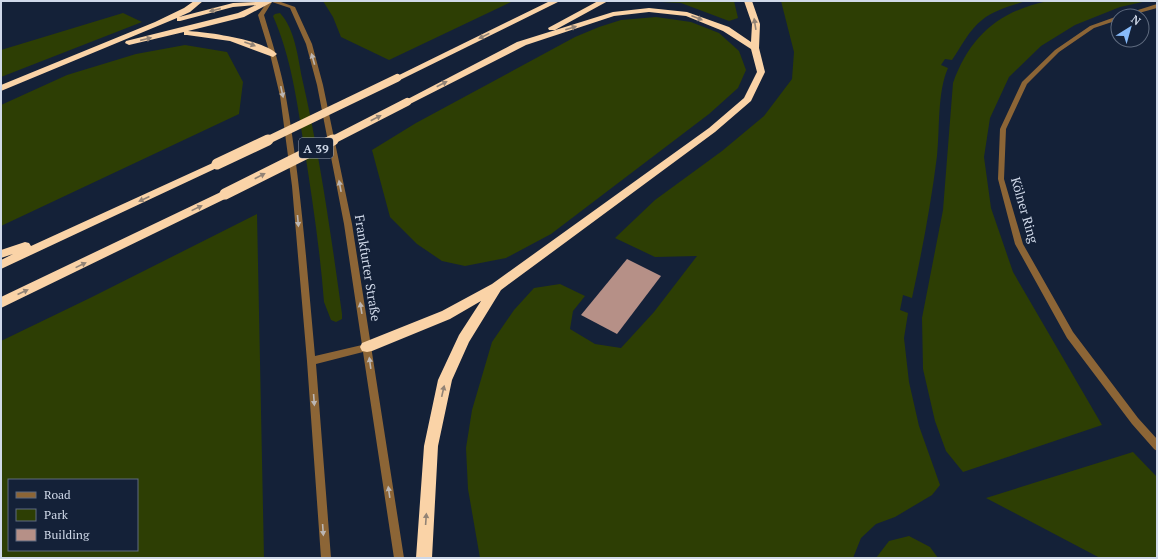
<svg xmlns="http://www.w3.org/2000/svg" width="1158" height="559" viewBox="0 0 1158 559" font-family="'PT Serif',serif">
<style>
.green{fill:#2d3e04;fill-rule:evenodd}
.building{fill:#b69087}
.lines{fill:none;stroke-linecap:round;stroke-linejoin:round}
.minor{fill:#8c6536;fill-rule:evenodd}
.tertiary{fill:#8c6536;fill-rule:evenodd}
.motorway{fill:#fad3a7;fill-rule:evenodd}
.motorway-bridge-far1{stroke:#fad3a7;stroke-width:8}
.motorway-bridge{stroke:#fad3a7;stroke-width:11}
.oneway{fill:#928375}
.oneway2{fill:#bcb6b3}
.labels{text-anchor:middle;dominant-baseline:central;stroke-width:4;stroke-linejoin:round;paint-order:stroke}
.shield{fill:#142138;stroke:#98a2b4;stroke-width:1}
.shield-label{font-size:12px;font-weight:bold;fill:#d0d9e9}
.street-label{font-size:13px;fill:#d0d9e9;stroke:#142138}
</style>
<rect width="100%" height="100%" fill="#142138"/>
<!-- green -->
<path class="green" d="M 323,1 L 513,1 L 389,60 L 341,37 L 333,17 Z
M 642,1 L 734,1 L 738,18 L 729,21 L 681,3 Z
M 781,1 L 1026,1 C 1011,6 994,10 982,20 C 969,30 961,47 952,60 L 945,59 L 941,65 L 948,68 C 937,93 940,129 937,156 C 931,204 922,251 912,298 L 903,295 L 900,310 L 908,313 L 904,338 L 909,382 L 919,426 L 940,485 L 932,495 L 895,517 L 876,524 L 861,538 L 853,558 L 480,558 L 468,489 L 466,448 L 472,410 L 492,342 L 514,310 L 534,288 L 560,284 L 585,296 L 573,311 L 570,329 L 595,344 L 621,348 L 654,312 L 697,256 L 655,257 L 615,238 L 655,200 L 722,151 L 764,116 L 792,79 L 794,52 Z
M 1048,1 L 1147,1 L 1120,7 L 1075,25 L 1041,46 L 1009,77 L 990,118 L 984,157 L 991,208 L 1013,272 L 1102,425 L 963,472 L 946,451 L 935,421 L 923,369 L 922,318 L 943,210 L 953,83 C 970,36 999,11 1048,1 Z
M 123,13 L 142,22 L 1,77 L 1,50 Z
M 280,13 C 295,29 298,58 302,78 C 320,156 331,235 342,314 L 342,319 L 336,322 L 331,320 L 324,302 C 320,250 312,197 304,146 C 297,101 291,57 273,16 L 275,14 Z
M 656,17 L 691,22 L 719,33 L 739,51 L 746,70 L 738,88 L 709,114 L 551,234 L 506,258 L 465,266 L 442,261 L 417,244 L 390,217 L 372,150 L 416,123 L 575,37 L 599,27 L 621,20 Z
M 185,45 L 227,52 L 243,82 L 239,114 L 1,226 L 1,105 L 67,75 L 136,54 Z
M 257,214 L 264,558 L 1,558 L 1,341 L 92,297 ZM 9,480 L 137,480 L 137,550 L 9,550 Z
M 1133,452 L 1157,477 L 1157,558 L 1100,558 L 986,498 Z
M 909,536 L 930,547 L 938,558 L 876,558 L 889,541 Z"/>
<!-- building -->
<path class="building" d="M 627,259 L 661,276 L 617,334 L 581,315 Z"/>
<g class="lines">
<!-- minor -->
<path class="minor" d="M 1157,4 L 1157,8 L 1128,16 L 1119,16 Z
M 1118,16 L 1118,20 L 1094,28 L 1059,52 L 1027,84 L 1006,129 L 1004,179 L 1023,244 L 1073,332 L 1138,418 L 1157,439 L 1157,451 L 1154,449 L 1132,424 L 1067,338 L 1015,244 L 998,179 L 1000,129 L 1022,82 L 1055,50 L 1090,26 Z"/>
<!-- tertiary -->
<path class="tertiary" d="M 268,1 L 278,1 L 295,7 L 312,44 L 323,85 L 352,224 L 404,558 L 394,558 L 363,352 L 316,364 L 331,558 L 321,558 L 307,361 L 292,186 L 280,96 L 270,54 L 258,15 ZM 272,2 L 290,8 L 306,44 L 317,85 L 344,224 L 362,345 L 315,356 C 307,270 301,182 286,97 C 281,69 272,42 264,15 Z"/>
<!-- motorway -->
<path class="motorway" d="M 194,1 L 203,1 L 190,12 L 179,17 L 233,3 L 274,1 L 244,17 L 188,31 C 208,32 264,40 277,54 L 273,57 L 230,41 L 187,35 L 184,35 L 184,32 L 129,45 L 125,43 L 126,41 L 238,13 L 256,5 L 233,7 L 180,21 L 177,21 L 177,18 L 1,91 L 1,85 L 155,22 L 184,8 Z
M 550,1 L 560,1 L 400,80 L 394,80 L 393,78 Z
M 598,1 L 608,1 L 555,30 L 549,30 L 548,28 Z
M 744,1 L 752,1 L 760,24 L 759,48 L 765,72 L 751,101 L 715,132 L 501,290 L 469,342 L 452,380 L 438,446 L 432,558 L 416,558 L 424,446 L 438,380 L 459,335 L 481,301 L 450,319 L 372,351 L 367,352 L 362,351 L 360,347 L 362,343 L 442,311 L 492,284 L 709,128 L 744,98 L 757,72 L 751,49 L 723,31 L 686,16 L 649,12 L 614,16 L 526,45 L 410,104 L 407,105 L 402,102 L 517,42 L 613,12 L 649,8 L 687,12 L 729,27 L 751,42 L 752,24 Z
M 217,161 L 221,162 L 222,164 L 221,166 L 1,269 L 1,260 L 13,254 L 1,258 L 1,250 L 25,242 L 29,243 L 31,246 Z
M 225,190 L 229,191 L 230,194 L 229,197 L 1,308 L 1,297 Z"/>
<!-- motorway-bridge-far1 -->
<path class="motorway-bridge-far1" d="M 266,141 L 397,78
M 331,141 L 407,102"/>
<!-- motorway-bridge -->
<path class="motorway-bridge" d="M 217,164 L 268,140
M 225,194 L 333,140"/>
</g>
<!-- one-way arrows -->
<defs><path id="oneway-solid" d="M-6-.8H1V-3.2L6.5 0L1 3.2V.8H-6Z"/></defs>
<g class="oneway">
<use href="#oneway-solid" transform="translate(215 10) rotate(166)"/>
<use href="#oneway-solid" transform="translate(697 18) rotate(21)"/>
<use href="#oneway-solid" transform="translate(755 24) rotate(-99)"/>
<use href="#oneway-solid" transform="translate(571 28) rotate(-18)"/>
<use href="#oneway-solid" transform="translate(484 36) rotate(154)"/>
<use href="#oneway-solid" transform="translate(146 39) rotate(-13)"/>
<use href="#oneway-solid" transform="translate(250 44) rotate(20)"/>
<use href="#oneway-solid" transform="translate(442 84) rotate(-27)"/>
<use href="#oneway-solid" transform="translate(376 118) rotate(-27)"/>
<use href="#oneway-solid" transform="translate(260 176) rotate(-27)"/>
<use href="#oneway-solid" transform="translate(144 199) rotate(155)"/>
<use href="#oneway-solid" transform="translate(197 208) rotate(-26)"/>
<use href="#oneway-solid" transform="translate(81 265) rotate(-26)"/>
<use href="#oneway-solid" transform="translate(23 292) rotate(-25)"/>
<use href="#oneway-solid" transform="translate(443 391) rotate(-77)"/>
<use href="#oneway-solid" transform="translate(426 519) rotate(-86)"/>
</g>
<g class="oneway2">
<use href="#oneway-solid" transform="translate(313 59) rotate(-106)"/>
<use href="#oneway-solid" transform="translate(282 92) rotate(78)"/>
<use href="#oneway-solid" transform="translate(340 186) rotate(-101)"/>
<use href="#oneway-solid" transform="translate(298 221) rotate(85)"/>
<use href="#oneway-solid" transform="translate(361 308) rotate(-99)"/>
<use href="#oneway-solid" transform="translate(370 363) rotate(-98)"/>
<use href="#oneway-solid" transform="translate(314 400) rotate(86)"/>
<use href="#oneway-solid" transform="translate(389 492) rotate(-98)"/>
<use href="#oneway-solid" transform="translate(323 530) rotate(86)"/>
</g>
<g class="labels">
<!-- shield labels -->
<rect class="shield" x="299" y="138" width="34" height="20" rx="3"/>
<g class="shield-label">
<text x="316" y="148">A 39</text>
</g>
<!-- street labels -->
<g class="street-label">
<text transform="translate(1025 210) rotate(74)">Kölner Ring</text>
<text transform="translate(368 268) rotate(81)">Frankfurter Straße</text>
</g>
</g>
<!-- border -->
<rect width="1158" height="559" fill="none" stroke="#d0d9e9" stroke-width="4"/>
<!-- legend -->
<rect x="8" y="479" width="130" height="72" fill="#142138" stroke="#5f6b7f"/>
<rect x="16" y="492" width="20" height="6" fill="#8c6536" stroke="#5f6b7f"/>
<text x="44" y="499" font-size="12" fill="#d0d9e9">Road</text>
<rect x="16" y="509" width="20" height="12" fill="#2d3e04" stroke="#5f6b7f"/>
<text x="44" y="519" font-size="12" fill="#d0d9e9">Park</text>
<rect x="16" y="529" width="20" height="12" fill="#b69087" stroke="#5f6b7f"/>
<text x="44" y="539" font-size="12" fill="#d0d9e9">Building</text>
<!-- north arrow -->
<g transform="translate(1130 28) rotate(37)"><circle r="19" fill="#142138" stroke="#5f6b7f"/>
<path d="M0-3L7 15L0 10L-7 15Z" fill="#87bbfb"/>
<text y="-6" font-size="11" font-weight="bold" text-anchor="middle" fill="#d0d9e9">N</text>
</g>
</svg>
